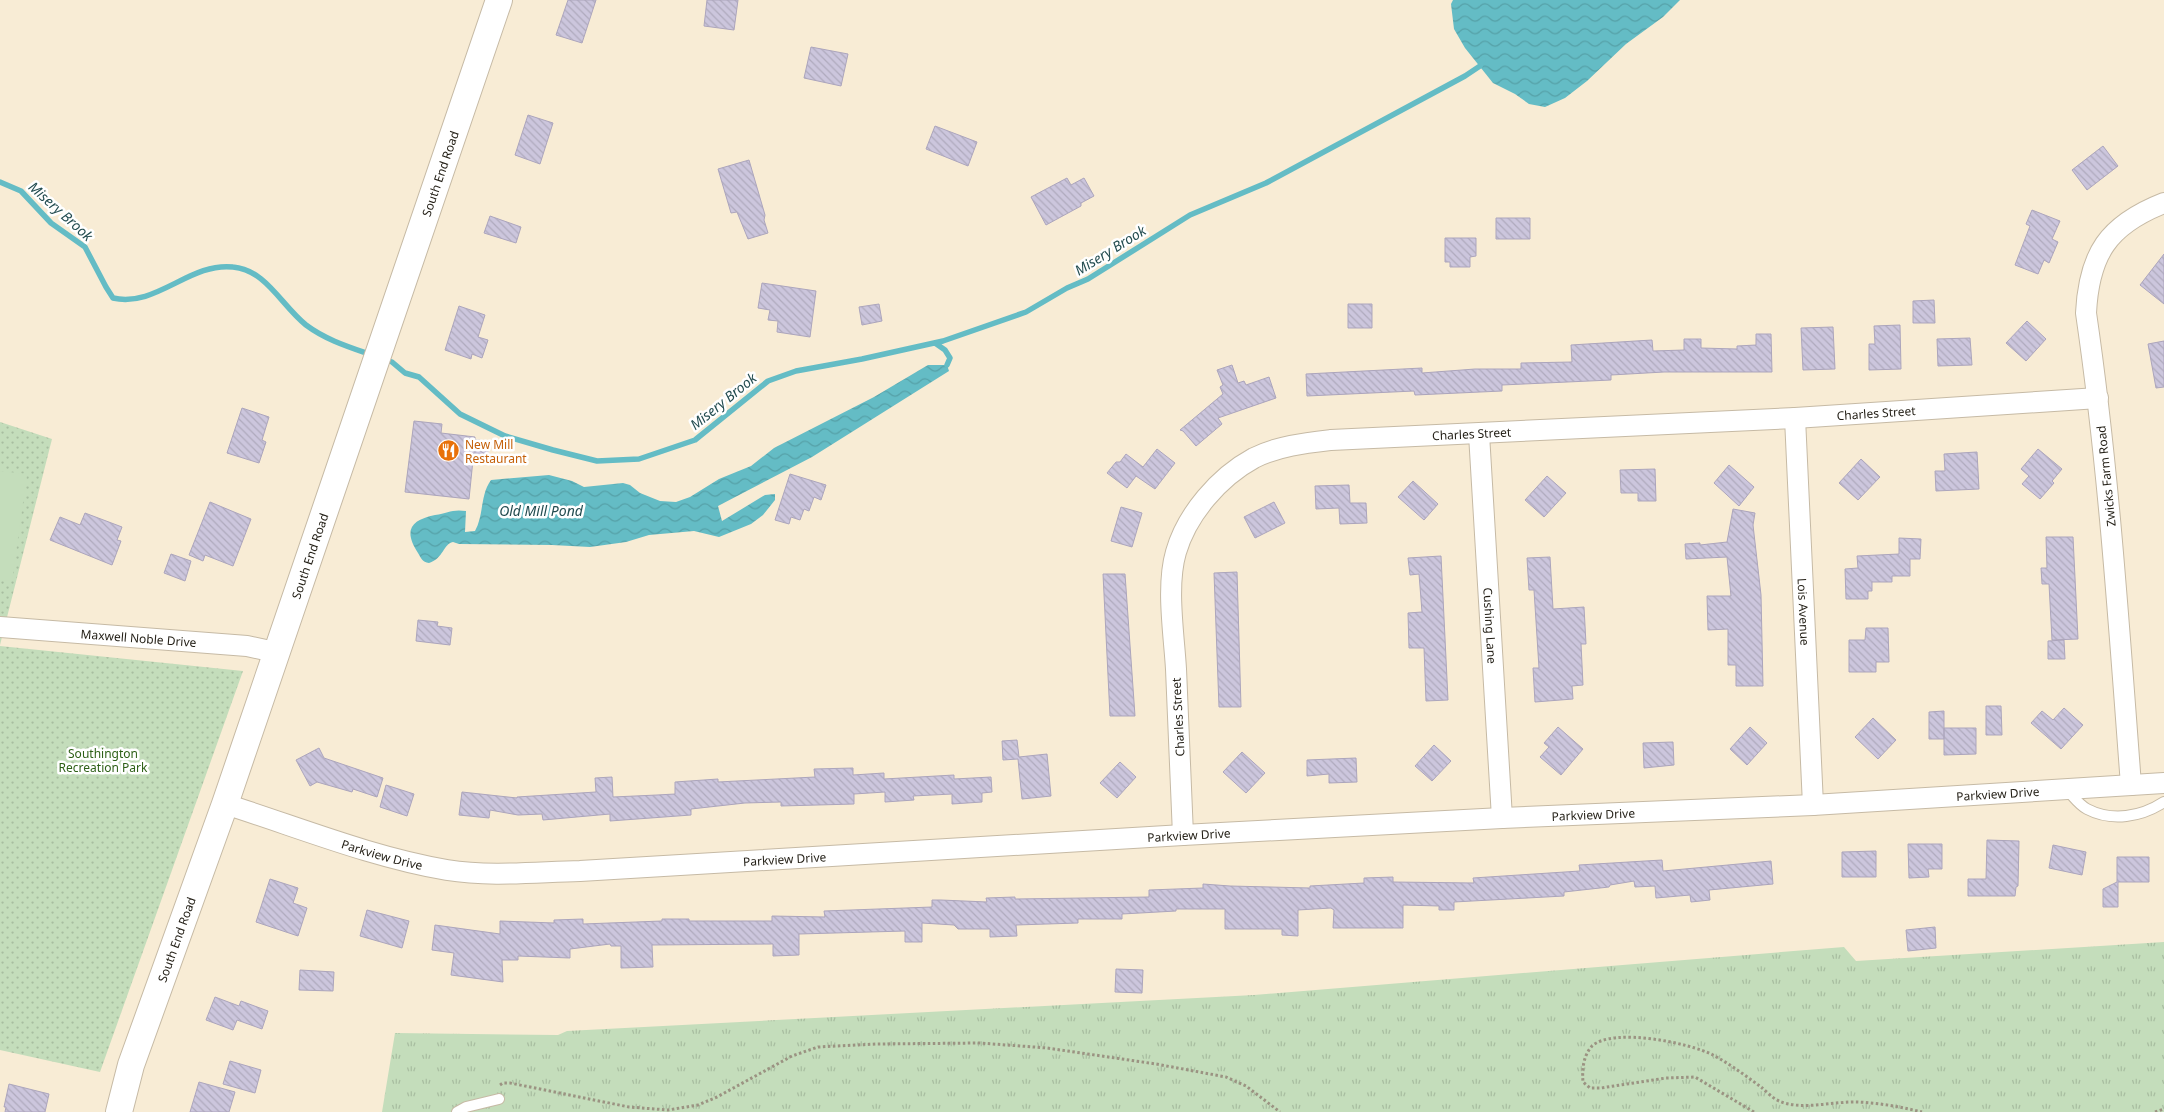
<svg xmlns="http://www.w3.org/2000/svg" width="2164" height="1112" viewBox="0 0 2164 1112" font-family="'Noto Sans',sans-serif">
<style>
.grass{fill:url(#grass-tufts)}
.park{fill:url(#park-dots)}
.pitch{fill:#c4ddbb}
.water{fill:url(#water-waves)}
.lines{fill:none;stroke-linecap:round;stroke-linejoin:round}
.stream{stroke:#64bcc5;stroke-width:5.5}
.building{fill:url(#building-back-hatch);stroke:#aca5bc}
.service-casing{stroke:#c6baa5;stroke-width:12}
.minor-casing{stroke:#c6baa5;stroke-width:22}
.tertiary-casing{stroke:#c6baa5;stroke-width:28}
.path{stroke:#9b9382;stroke-width:3;stroke-dasharray:2.5 2.5;stroke-linecap:butt}
.service{stroke:#fff;stroke-width:10}
.minor{stroke:#fff;stroke-width:20}
.tertiary{stroke:#fff;stroke-width:26}
.labels{text-anchor:middle;dominant-baseline:central;stroke-width:5;stroke-linejoin:round;paint-order:stroke}
.street-label{font-size:12px;fill:#211d14;stroke:#fff}
.food-label{font-size:12px;fill:#c56008;stroke:#fff;text-anchor:start}
.park-label{font-size:12px;fill:#2d5f16;stroke:#fff}
.water-label{font-size:14px;font-style:italic;fill:#234c50;stroke:#fff}
</style>
<defs>
<pattern id="grass-tufts" width="24" height="20" patternUnits="userSpaceOnUse" patternTransform="scale(1.25)"><rect width="24" height="20" fill="#c4ddbb"/><path d="M3 7l-1-3M5 7V3M7 7l1-3M15 17l-1-3M17 17v-4M19 17l1-3" fill="none" stroke="#a8bda0"/></pattern>
<pattern id="park-dots" width="8" height="8" patternUnits="userSpaceOnUse" patternTransform="scale(1.25)"><rect width="8" height="8" fill="#c4ddbb"/><path d="M2 2h.1M6 6h.1" fill="none" stroke="#a8bda0" stroke-width="1.8" stroke-linecap="round"/></pattern>
<pattern id="water-waves" width="16" height="10" patternUnits="userSpaceOnUse" patternTransform="scale(1.25)"><rect width="16" height="10" fill="#64bcc5"/><path d="M0 5q4-4 8 0t8 0" fill="none" stroke="#56a1a8"/></pattern>
<pattern id="building-back-hatch" width="6" height="6" patternUnits="userSpaceOnUse" patternTransform="scale(1.25)"><rect width="6" height="6" fill="#ccc6dd"/><path d="M-1 5l2 2M0 0l6 6M5-1l2 2" fill="none" stroke="#afaabd"/></pattern>
</defs>
<rect width="100%" height="100%" fill="#f8ecd5"/>
<!-- grass -->
<path class="grass" d="M 2164,942 L 2164,1112 L 382,1112 L 395,1033 L 558,1035 L 567,1031 L 1254,995 L 1844,947 L 1856,961 Z"/>
<!-- park -->
<path class="park" d="M 0,422 L 52,439 L 0,645 Z
M 0,646 L 243,671 L 100,1072 L 0,1050 Z"/>
<!-- pitch -->
<path class="pitch" d="M 0,471 L 27,474 L 12,581 L 0,580 Z"/>
<!-- water -->
<path class="water" d="M 1453,0 L 1680,0 L 1663,17 L 1626,44 L 1587,81 L 1565,98 L 1545,107 L 1529,104 L 1515,94 L 1493,83 L 1465,48 L 1454,29 L 1451,4 Z
M 928,365 L 947,365 L 949,371 L 812,457 L 718,506 L 722,521 L 765,495 L 775,494 L 775,500 L 763,515 L 751,524 L 719,537 L 694,531 L 649,535 L 626,542 L 590,547 L 552,545 L 459,544 L 453,542 C 443,544 444,558 429,563 C 422,562 421,558 418,553 C 403,530 411,520 435,515 C 448,513 452,509 466,511 L 465,532 L 475,531 C 484,515 480,495 491,480 L 549,475 L 572,481 L 584,487 L 623,483 L 630,485 L 640,493 L 660,501 L 676,502 L 690,497 L 719,479 L 751,466 L 774,448 L 874,397 Z"/>
<g class="lines">
<!-- stream -->
<path class="stream" d="M 0,182 L 21,191 L 51,223 L 85,247 L 106,287 L 113,298 C 156,308 190,262 233,267 C 266,270 281,305 306,325 C 326,340 349,347 372,355
M 935,343 L 945,350 L 950,358 L 947,365
M 383,359 L 392,362 L 405,373 L 419,377 L 460,414 L 505,436 L 553,450 L 597,461 L 639,459 L 695,440 L 768,381 L 796,371 L 862,359 L 943,341 L 1026,312 L 1067,288 L 1088,279 L 1190,215 L 1266,183 L 1465,76 L 1480,66 L 1483,60"/>
</g>
<!-- building -->
<path class="building" d="M 568,0 L 596,0 L 582,43 L 556,35 Z
M 707,0 L 738,0 L 734,30 L 704,26 Z
M 811,47 L 848,54 L 841,86 L 804,78 Z
M 528,115 L 553,123 L 540,164 L 515,155 Z
M 935,126 L 977,142 L 968,166 L 926,149 Z
M 2103,146 L 2118,166 L 2087,190 L 2072,170 Z
M 749,160 L 765,215 L 764,220 L 768,233 L 748,239 L 737,212 L 731,213 L 718,169 Z
M 1067,178 L 1071,185 L 1084,178 L 1094,196 L 1081,203 L 1081,206 L 1046,225 L 1031,197 Z
M 2032,210 L 2060,221 L 2052,239 L 2058,242 L 2049,263 L 2044,260 L 2038,274 L 2015,265 L 2030,226 L 2026,224 Z
M 490,216 L 521,227 L 516,243 L 484,233 Z
M 1496,218 L 1530,218 L 1530,239 L 1496,239 Z
M 1445,238 L 1476,238 L 1476,256 L 1470,257 L 1470,267 L 1450,267 L 1450,262 L 1445,262 Z
M 2164,254 L 2164,304 L 2140,285 Z
M 762,283 L 816,291 L 810,337 L 777,332 L 778,321 L 768,320 L 770,310 L 758,308 Z
M 1934,300 L 1935,323 L 1913,323 L 1913,301 Z
M 879,304 L 882,321 L 862,325 L 859,307 Z
M 1348,304 L 1372,304 L 1372,328 L 1348,328 Z
M 459,306 L 485,315 L 478,337 L 488,340 L 482,358 L 472,354 L 471,359 L 445,350 Z
M 2027,321 L 2046,339 L 2026,361 L 2006,343 Z
M 1900,325 L 1901,369 L 1869,370 L 1869,344 L 1875,344 L 1874,326 Z
M 1833,327 L 1835,369 L 1803,370 L 1801,328 Z
M 1756,334 L 1771,334 L 1772,372 L 1664,372 L 1611,375 L 1611,380 L 1502,385 L 1502,391 L 1415,395 L 1414,391 L 1307,396 L 1306,374 L 1422,368 L 1422,373 L 1475,369 L 1521,369 L 1521,363 L 1572,362 L 1571,345 L 1652,340 L 1653,351 L 1684,350 L 1684,339 L 1701,339 L 1701,348 L 1737,349 L 1737,346 L 1756,345 Z
M 1970,338 L 1972,365 L 1938,366 L 1937,339 Z
M 2164,341 L 2164,387 L 2156,388 L 2148,344 Z
M 1232,365 L 1238,383 L 1244,381 L 1246,385 L 1269,377 L 1276,398 L 1218,418 L 1222,424 L 1196,446 L 1183,431 L 1180,430 L 1223,394 L 1220,387 L 1223,385 L 1217,370 Z
M 242,408 L 269,417 L 262,440 L 266,442 L 259,463 L 227,453 Z
M 414,421 L 442,424 L 441,433 L 475,437 L 475,440 L 489,441 L 487,461 L 473,460 L 469,499 L 405,492 Z
M 1157,449 L 1175,463 L 1155,489 L 1136,476 L 1127,488 L 1107,473 L 1116,462 L 1120,462 L 1126,454 L 1143,467 Z
M 2038,449 L 2062,469 L 2052,481 L 2054,483 L 2040,499 L 2022,484 L 2029,476 L 2021,469 Z
M 1977,452 L 1979,489 L 1936,491 L 1935,471 L 1945,471 L 1944,454 Z
M 1861,459 L 1880,477 L 1858,500 L 1839,483 Z
M 1729,465 L 1754,487 L 1739,506 L 1714,483 Z
M 1655,469 L 1656,501 L 1638,501 L 1638,493 L 1621,493 L 1620,470 Z
M 790,474 L 826,485 L 821,500 L 814,497 L 809,511 L 804,509 L 800,520 L 791,517 L 789,524 L 775,520 Z
M 1547,476 L 1566,493 L 1544,517 L 1525,500 Z
M 1413,481 L 1438,504 L 1424,520 L 1398,497 Z
M 1349,485 L 1350,503 L 1366,503 L 1367,523 L 1340,524 L 1339,508 L 1316,509 L 1315,486 Z
M 210,502 L 251,519 L 233,566 L 205,555 L 203,561 L 189,555 Z
M 1274,502 L 1285,523 L 1255,538 L 1244,517 Z
M 1121,507 L 1142,513 L 1132,547 L 1111,541 Z
M 1733,509 L 1755,513 L 1753,525 L 1761,595 L 1763,686 L 1736,686 L 1736,665 L 1728,665 L 1728,629 L 1708,630 L 1707,596 L 1731,596 L 1727,557 L 1686,559 L 1685,544 L 1700,543 L 1700,545 L 1727,542 Z
M 85,513 L 122,527 L 117,540 L 121,541 L 112,565 L 50,540 L 60,517 L 80,525 Z
M 2046,537 L 2073,537 L 2078,639 L 2052,640 L 2049,584 L 2042,584 L 2041,568 L 2047,568 Z
M 1899,538 L 1921,539 L 1920,559 L 1910,559 L 1910,576 L 1892,576 L 1892,582 L 1872,582 L 1872,591 L 1868,591 L 1868,599 L 1846,599 L 1845,569 L 1858,568 L 1857,556 L 1899,554 Z
M 171,554 L 191,561 L 185,581 L 164,573 Z
M 1441,556 L 1448,700 L 1426,701 L 1424,648 L 1409,648 L 1408,613 L 1422,612 L 1419,574 L 1410,575 L 1408,558 Z
M 1550,557 L 1553,609 L 1584,607 L 1586,644 L 1581,644 L 1583,685 L 1572,686 L 1573,699 L 1535,702 L 1533,668 L 1539,668 L 1534,590 L 1529,590 L 1527,558 Z
M 1237,572 L 1241,707 L 1219,707 L 1214,573 Z
M 1103,574 L 1125,574 L 1135,716 L 1110,716 Z
M 418,620 L 438,622 L 437,626 L 452,628 L 450,645 L 416,641 Z
M 1866,628 L 1888,628 L 1889,662 L 1876,662 L 1876,672 L 1849,672 L 1849,640 L 1865,640 Z
M 2064,640 L 2065,659 L 2048,659 L 2048,641 Z
M 1986,706 L 2001,706 L 2002,735 L 1986,735 Z
M 2064,708 L 2083,725 L 2061,749 L 2031,723 L 2042,711 L 2053,720 Z
M 1944,711 L 1944,739 L 1929,739 L 1929,712 Z
M 1873,718 L 1896,740 L 1878,759 L 1855,737 Z
M 1558,727 L 1583,749 L 1561,775 L 1540,757 L 1549,747 L 1544,743 Z
M 1750,727 L 1767,743 L 1747,765 L 1730,749 Z
M 1944,728 L 1976,728 L 1976,754 L 1944,755 Z
M 1017,740 L 1019,757 L 1047,754 L 1051,796 L 1022,799 L 1018,759 L 1003,760 L 1002,741 Z
M 1673,742 L 1674,765 L 1644,768 L 1643,743 Z
M 1434,745 L 1451,761 L 1432,781 L 1415,766 Z
M 319,748 L 324,758 L 383,778 L 377,797 L 353,789 L 352,792 L 317,782 L 310,786 L 296,760 Z
M 1242,752 L 1265,773 L 1246,793 L 1223,772 Z
M 1356,758 L 1357,782 L 1329,783 L 1329,774 L 1307,776 L 1307,760 Z
M 1120,762 L 1136,777 L 1117,798 L 1100,783 Z
M 853,768 L 853,775 L 884,773 L 884,779 L 954,775 L 954,779 L 991,777 L 992,792 L 982,793 L 982,802 L 952,804 L 952,794 L 913,796 L 914,800 L 885,802 L 885,792 L 854,794 L 854,804 L 781,806 L 781,802 L 745,803 L 691,809 L 691,815 L 610,821 L 610,814 L 543,820 L 542,814 L 518,815 L 490,810 L 489,818 L 459,815 L 462,792 L 517,798 L 517,797 L 596,792 L 595,778 L 612,777 L 613,797 L 657,795 L 675,794 L 675,782 L 718,779 L 718,782 L 815,777 L 814,769 Z
M 386,785 L 414,794 L 407,816 L 380,807 Z
M 1987,840 L 2019,841 L 2018,886 L 2016,887 L 2015,896 L 1968,896 L 1968,879 L 1986,879 Z
M 1908,844 L 1942,844 L 1942,869 L 1928,869 L 1929,877 L 1909,878 Z
M 2053,845 L 2086,852 L 2082,875 L 2049,868 Z
M 1876,851 L 1876,877 L 1842,877 L 1842,852 Z
M 2117,857 L 2149,857 L 2149,882 L 2118,882 L 2118,907 L 2103,907 L 2103,889 L 2117,882 Z
M 1662,860 L 1663,871 L 1771,861 L 1773,884 L 1709,890 L 1710,900 L 1691,902 L 1690,895 L 1656,898 L 1655,886 L 1635,887 L 1634,881 L 1610,885 L 1609,887 L 1564,892 L 1564,896 L 1454,902 L 1454,910 L 1439,910 L 1439,906 L 1403,905 L 1403,928 L 1333,928 L 1334,910 L 1331,908 L 1298,910 L 1298,936 L 1282,935 L 1282,929 L 1225,929 L 1225,909 L 1176,909 L 1176,911 L 1122,914 L 1122,919 L 1078,919 L 1078,923 L 1016,925 L 1017,936 L 990,937 L 990,929 L 958,929 L 954,925 L 922,923 L 922,942 L 905,942 L 905,931 L 799,934 L 799,955 L 773,956 L 773,944 L 652,945 L 653,967 L 621,968 L 621,946 L 611,946 L 610,944 L 570,949 L 570,958 L 518,956 L 518,960 L 502,960 L 503,982 L 451,975 L 454,953 L 432,950 L 435,925 L 500,934 L 500,921 L 554,923 L 554,920 L 583,919 L 583,924 L 662,921 L 662,919 L 689,919 L 689,921 L 772,921 L 772,916 L 825,917 L 824,911 L 932,907 L 932,900 L 941,900 L 987,902 L 986,898 L 1015,897 L 1015,899 L 1149,897 L 1149,890 L 1203,888 L 1203,884 L 1230,886 L 1310,888 L 1310,886 L 1364,883 L 1364,878 L 1393,877 L 1393,882 L 1474,883 L 1473,878 L 1580,871 L 1579,865 Z
M 270,879 L 298,888 L 293,903 L 307,908 L 298,936 L 256,922 Z
M 367,910 L 409,921 L 402,948 L 360,936 Z
M 1935,927 L 1936,948 L 1908,951 L 1906,930 Z
M 1116,969 L 1143,970 L 1142,993 L 1115,992 Z
M 300,970 L 334,972 L 333,991 L 299,990 Z
M 215,997 L 239,1006 L 241,1001 L 268,1011 L 262,1029 L 237,1020 L 233,1030 L 206,1020 Z
M 230,1061 L 261,1070 L 255,1093 L 223,1084 Z
M 199,1082 L 235,1092 L 229,1112 L 190,1112 Z
M 9,1084 L 49,1094 L 45,1112 L 5,1112 L 6,1107 L 4,1107 Z"/>
<g class="lines">
<defs>
<path id="service" d="M 2067,790 C 2073,796 2079,805 2087,809 C 2112,822 2141,817 2164,802
M 457,1112 L 466,1107 L 499,1099"/>
<g id="minor">
<path id="s1" d="M 1795,418 L 1813,805"/>
<path id="s2" d="M 1479,434 L 1502,818"/>
<path id="s3" d="M 0,627 L 247,646 L 275,652"/>
<path d="M 2131,785 C 2119,627 2109,470 2086,313 C 2089,254 2108,225 2164,203"/>
<path id="s4" d="M 225,804 C 298,827 371,857 447,870 C 490,877 536,872 580,871 L 1183,835 L 1502,818 L 1813,805 L 2164,783"/>
<path id="s5" d="M 1183,835 C 1181,780 1178,724 1176,669 C 1174,634 1166,586 1176,552 C 1187,514 1219,477 1254,458 C 1278,446 1305,443 1331,440 L 1795,418 L 2098,398"/>
</g>
<g id="tertiary">
<path id="s6" d="M 119,1112 L 131,1065 L 225,804 L 499,0"/>
</g>
</defs>
<!-- service casing -->
<use href="#service" class="service-casing"/>
<!-- minor casing -->
<use href="#minor" class="minor-casing"/>
<!-- tertiary casing -->
<use href="#tertiary" class="tertiary-casing"/>
<!-- path -->
<path class="path" d="M 500,1085 L 503,1083 L 510,1083 L 629,1107 L 668,1110 L 698,1105 L 717,1097 L 792,1056 L 818,1047 L 876,1044 L 980,1043 L 1047,1048 L 1156,1064 L 1226,1077 L 1246,1086 L 1280,1112
M 1754,1112 L 1695,1077 L 1666,1078 L 1601,1088 L 1590,1088 L 1583,1082 C 1582,1070 1583,1056 1592,1046 C 1613,1027 1690,1043 1713,1055 C 1730,1064 1746,1076 1761,1087 C 1766,1091 1772,1098 1779,1101 C 1801,1111 1834,1101 1858,1102 C 1880,1103 1901,1107 1922,1112
M 2155,1112 L 2164,1109"/>
<!-- service -->
<use href="#service" class="service"/>
<!-- minor -->
<use href="#minor" class="minor"/>
<!-- tertiary -->
<use href="#tertiary" class="tertiary"/>
</g>
<!-- icons -->
<defs>
<symbol id="restaurant-disc" viewBox="-11 -11 22 22"><circle r="9.5" fill="#e8710a" stroke="#fff"/><path d="M-5-6h1v4h1v-4h1v4h1v-4h1v5L-1.5 .5V6h-2V.5L-5-1ZM5-6V6H3V1.5H1.5Q1.5-4 5-6Z" fill="#fff"/></symbol>
</defs>
<g fill-rule="evenodd">
<use href="#restaurant-disc" x="436" y="438" width="25" height="25"/>
</g>
<g class="labels">
<!-- street labels -->
<g class="street-label">
<text stroke="none"><textPath href="#s6" startOffset="992">South End Road</textPath></text>
<text stroke="none"><textPath href="#s5" startOffset="1034">Charles Street</textPath></text>
<text stroke="none"><textPath href="#s5" startOffset="629">Charles Street</textPath></text>
<text transform="translate(2106 476) rotate(-96)">Zwicks Farm Road</text>
<text stroke="none"><textPath href="#s6" startOffset="588">South End Road</textPath></text>
<text stroke="none"><textPath href="#s1" startOffset="194">Lois Avenue</textPath></text>
<text stroke="none"><textPath href="#s2" startOffset="192">Cushing Lane</textPath></text>
<text stroke="none"><textPath href="#s3" startOffset="139">Maxwell Noble Drive</textPath></text>
<text transform="translate(1178 717) rotate(-93)">Charles Street</text>
<text stroke="none"><textPath href="#s4" startOffset="1785">Parkview Drive</textPath></text>
<text stroke="none"><textPath href="#s4" startOffset="1380">Parkview Drive</textPath></text>
<text stroke="none"><textPath href="#s4" startOffset="975">Parkview Drive</textPath></text>
<text stroke="none"><textPath href="#s4" startOffset="165">Parkview Drive</textPath></text>
<text stroke="none"><textPath href="#s4" startOffset="570">Parkview Drive</textPath></text>
<text stroke="none"><textPath href="#s6" startOffset="182">South End Road</textPath></text>
</g>
<!-- food labels -->
<g class="food-label">
<text x="465" y="444">New Mill<tspan x="465" dy="14">Restaurant</tspan></text>
</g>
<!-- park labels -->
<g class="park-label">
<text x="103" y="753">Southington<tspan x="103" dy="14">Recreation Park</tspan></text>
</g>
<!-- water labels -->
<g class="water-label">
<text transform="translate(61 211) rotate(42)">Misery Brook</text>
<text transform="translate(1110 250) rotate(-32)">Misery Brook</text>
<text transform="translate(723 401) rotate(-39)">Misery Brook</text>
<text x="541" y="510">Old Mill Pond</text>
</g>
</g>
</svg>
